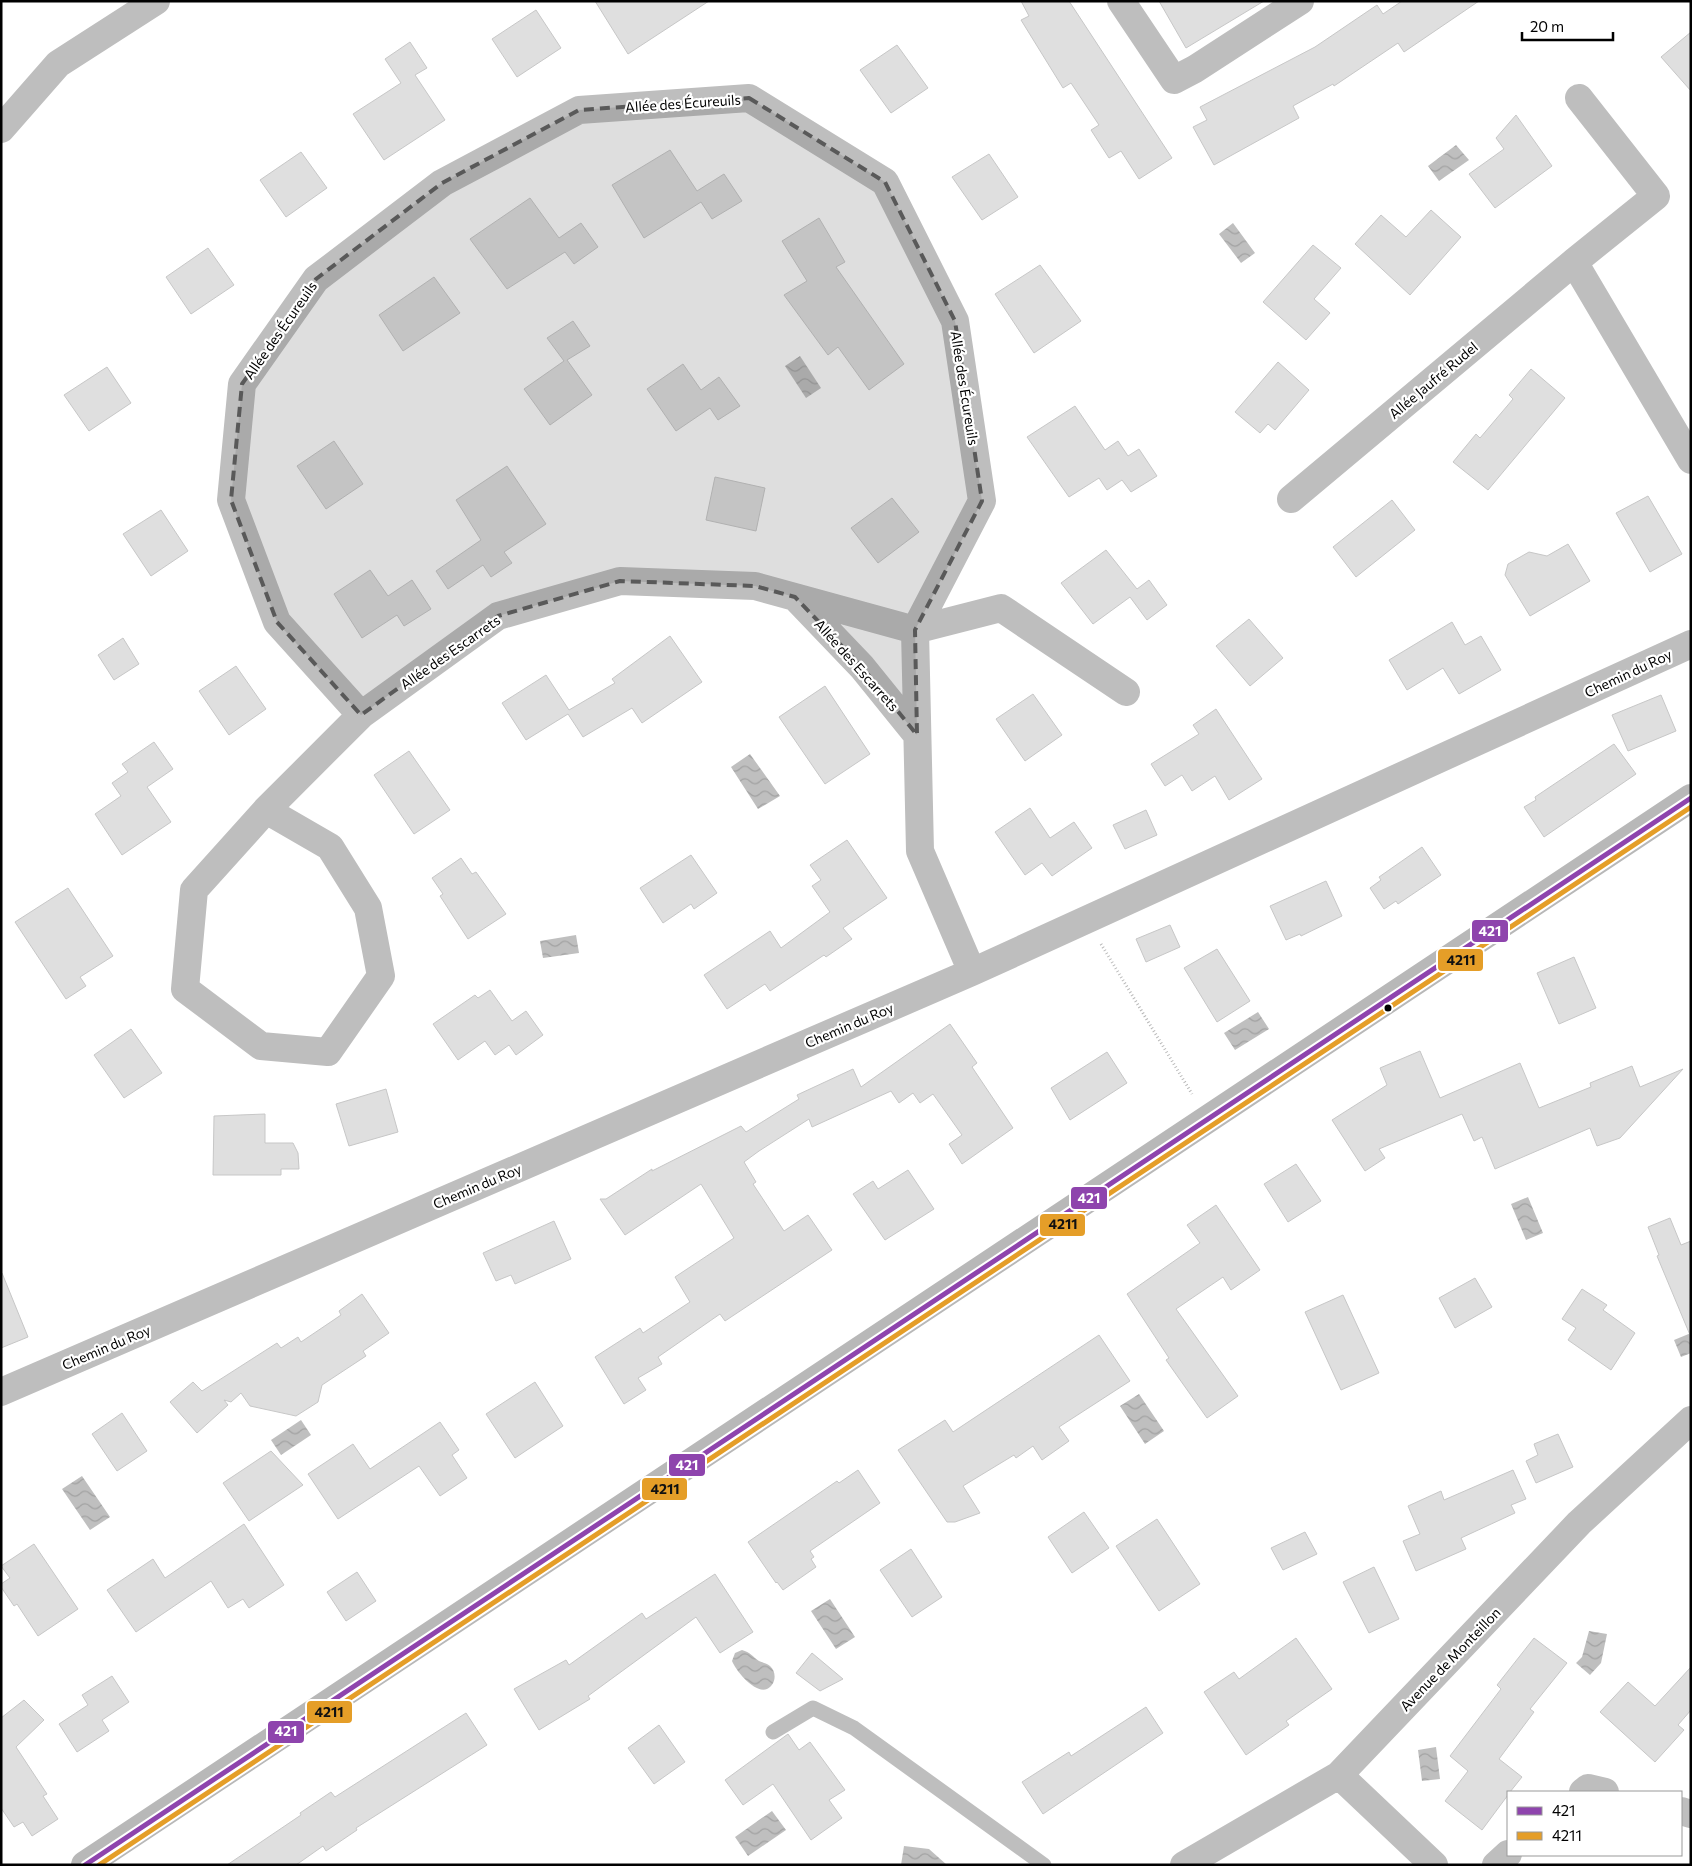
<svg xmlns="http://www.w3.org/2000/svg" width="1692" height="1866" viewBox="0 0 1692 1866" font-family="Commissioner,sans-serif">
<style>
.water{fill:url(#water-waves)}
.building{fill:#dfdfdf;stroke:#c7c7c7}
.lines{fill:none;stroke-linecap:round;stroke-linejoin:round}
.path{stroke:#b9b9b9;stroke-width:3;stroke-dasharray:1 2.5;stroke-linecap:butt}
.lane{stroke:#bebebe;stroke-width:15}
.street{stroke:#bebebe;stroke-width:28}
.secondary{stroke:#b8b8b8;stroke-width:28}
.bus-1-casing{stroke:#fff;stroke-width:9}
.bus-2-casing{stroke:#fff;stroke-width:9}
.bus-1{stroke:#8e44ad;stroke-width:5}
.bus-2{stroke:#e59e28;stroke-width:5}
.marked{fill:#595959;fill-opacity:0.2;stroke:#595959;stroke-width:4;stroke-dasharray:10 6;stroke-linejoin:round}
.bus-dot{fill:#000;stroke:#fff;stroke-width:2}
.labels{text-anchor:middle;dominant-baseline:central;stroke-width:4.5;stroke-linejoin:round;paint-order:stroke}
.street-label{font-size:14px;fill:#000;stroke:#fff}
.line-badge{stroke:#fff;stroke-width:2}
.badge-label{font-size:14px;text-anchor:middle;font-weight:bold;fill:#fff}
.pale-badge-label{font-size:14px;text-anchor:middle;font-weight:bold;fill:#111}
</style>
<defs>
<pattern id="water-waves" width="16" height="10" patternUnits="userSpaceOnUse" patternTransform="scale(1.25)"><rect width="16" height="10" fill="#bfbfbf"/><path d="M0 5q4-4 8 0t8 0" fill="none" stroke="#a2a2a2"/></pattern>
</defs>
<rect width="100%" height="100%" fill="#fff"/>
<!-- water -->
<path class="water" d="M 1456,145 L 1469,160 L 1439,181 L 1428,166 Z
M 1233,223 L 1255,253 L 1241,263 L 1219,234 Z
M 800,356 L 821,388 L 806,398 L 785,366 Z
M 750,754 L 780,796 L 758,809 L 731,767 Z
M 576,935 L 579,953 L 543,958 L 540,941 Z
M 1258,1012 L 1269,1029 L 1235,1050 L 1224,1033 Z
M 1528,1197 L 1543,1233 L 1526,1240 L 1511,1204 Z
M 1691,1333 L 1691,1353 L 1681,1357 L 1674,1340 Z
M 1139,1394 L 1164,1431 L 1145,1444 L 1120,1406 Z
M 301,1420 L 311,1435 L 281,1455 L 271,1440 Z
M 82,1476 L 110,1517 L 90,1530 L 62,1489 Z
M 830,1599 L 855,1637 L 836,1649 L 811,1611 Z
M 1589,1631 L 1607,1634 L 1601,1663 L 1590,1675 L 1576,1663 L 1582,1657 Z
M 742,1650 C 750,1652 753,1657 759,1661 C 763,1663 767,1663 770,1666 C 777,1672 776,1685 767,1689 C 755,1694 736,1671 732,1661 L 735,1653 Z
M 1436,1747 L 1440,1779 L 1422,1781 L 1418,1750 Z
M 772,1811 L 786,1830 L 748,1856 L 735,1837 Z
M 904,1846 L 929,1849 L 947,1865 L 901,1865 Z"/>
<!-- building -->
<path class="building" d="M 595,1 L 709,1 L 628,54 Z
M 1021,1 L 1069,1 L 1172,158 L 1139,179 L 1121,151 L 1109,158 L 1091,130 L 1099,125 L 1071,83 L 1063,88 L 1021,20 L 1029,16 Z
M 1159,1 L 1264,1 L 1186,48 Z
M 1402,1 L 1479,1 L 1404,52 L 1398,43 L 1334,86 L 1333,84 L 1293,106 L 1299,118 L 1214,165 L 1193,127 L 1207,120 L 1200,107 L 1315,47 L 1377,5 L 1383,14 Z
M 536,10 L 561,48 L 517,77 L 492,39 Z
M 1691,32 L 1691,91 L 1661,57 Z
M 410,42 L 427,68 L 415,75 L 445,120 L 384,160 L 353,114 L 401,83 L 385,59 Z
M 897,45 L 928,88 L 891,113 L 860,70 Z
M 1516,115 L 1552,166 L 1495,208 L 1469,174 L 1504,149 L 1496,138 Z
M 670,150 L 697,191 L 724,174 L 742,201 L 712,219 L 701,202 L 644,238 L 612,185 Z
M 301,152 L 327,188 L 286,217 L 260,180 Z
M 989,154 L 1018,197 L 982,220 L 952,177 Z
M 530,198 L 559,238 L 581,223 L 598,247 L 574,264 L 565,252 L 507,289 L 470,239 Z
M 1431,210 L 1461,237 L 1410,295 L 1355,244 L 1381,215 L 1406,237 Z
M 819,218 L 845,262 L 836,267 L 904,364 L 869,390 L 838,347 L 828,355 L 784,295 L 807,281 L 782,241 Z
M 1313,245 L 1341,268 L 1314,299 L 1330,313 L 1306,340 L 1263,302 Z
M 208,248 L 234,285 L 191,314 L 166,277 Z
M 1040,265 L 1081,321 L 1034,353 L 995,294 Z
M 434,277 L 460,313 L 403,351 L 379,315 Z
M 573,321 L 590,346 L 567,360 L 592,395 L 550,425 L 524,389 L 564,361 L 547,338 Z
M 1278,362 L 1309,390 L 1275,430 L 1268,424 L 1260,433 L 1235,412 Z
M 683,364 L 701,390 L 719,377 L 740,406 L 718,420 L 710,408 L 676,431 L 647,389 Z
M 107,367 L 131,403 L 89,431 L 64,395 Z
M 1531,369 L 1565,398 L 1488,490 L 1453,462 L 1476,434 L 1480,438 L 1513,399 L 1509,395 Z
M 1075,406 L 1105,450 L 1118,441 L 1128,456 L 1139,449 L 1157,476 L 1131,492 L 1122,480 L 1107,490 L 1099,478 L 1069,497 L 1027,437 Z
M 334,441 L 363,484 L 326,509 L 297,466 Z
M 507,466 L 546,524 L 504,552 L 512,563 L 491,577 L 483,565 L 448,589 L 436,571 L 481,540 L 456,500 Z
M 715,477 L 765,488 L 756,531 L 706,520 Z
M 1648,496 L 1682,554 L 1650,572 L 1616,513 Z
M 892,498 L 919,532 L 878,563 L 851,528 Z
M 1392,500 L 1415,530 L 1356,577 L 1333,547 Z
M 161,510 L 188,551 L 151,576 L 123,534 Z
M 1568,544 L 1590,581 L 1530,616 L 1505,575 L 1508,564 L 1529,552 L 1547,556 Z
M 1106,550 L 1137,589 L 1149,580 L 1167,605 L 1147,620 L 1130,597 L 1093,624 L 1061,583 Z
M 370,570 L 388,596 L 412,580 L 431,609 L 404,626 L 397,615 L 362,638 L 334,594 Z
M 1249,619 L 1283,658 L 1250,686 L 1216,646 Z
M 1452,622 L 1465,645 L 1481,636 L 1501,670 L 1459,694 L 1443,668 L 1407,690 L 1389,660 Z
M 670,636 L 702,682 L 642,723 L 632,708 L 583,737 L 568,714 L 526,740 L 502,703 L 546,675 L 569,710 L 615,683 L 612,679 Z
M 123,638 L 139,664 L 114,680 L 98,655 Z
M 236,666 L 266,709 L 229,735 L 199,691 Z
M 825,686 L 870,754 L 825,784 L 779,717 Z
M 1033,694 L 1062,735 L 1025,761 L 996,719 Z
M 1661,695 L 1676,731 L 1628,751 L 1612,715 Z
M 1216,709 L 1262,779 L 1229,800 L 1215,776 L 1192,791 L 1182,775 L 1165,786 L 1151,764 L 1199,734 L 1193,725 Z
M 154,742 L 173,769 L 147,787 L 171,822 L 122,855 L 95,814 L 121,796 L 112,783 L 128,772 L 122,764 Z
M 1614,744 L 1636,774 L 1544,837 L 1524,807 L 1536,800 L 1535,797 Z
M 409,751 L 450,810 L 414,834 L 374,775 Z
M 1030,808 L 1050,838 L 1074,822 L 1092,848 L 1052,876 L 1042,863 L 1025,875 L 995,832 Z
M 1146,810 L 1157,835 L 1125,849 L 1113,825 Z
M 847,840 L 887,898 L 843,928 L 852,939 L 826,957 L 824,955 L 770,991 L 765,984 L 727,1009 L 704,975 L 770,931 L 781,948 L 830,912 L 812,886 L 821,880 L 810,865 Z
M 1422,847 L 1441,875 L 1398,904 L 1396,901 L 1384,909 L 1370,888 L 1381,880 L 1379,877 Z
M 691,855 L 717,893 L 694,909 L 691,904 L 663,923 L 640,888 Z
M 461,858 L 472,874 L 476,872 L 506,914 L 468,939 L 440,896 L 443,894 L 432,878 Z
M 1326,881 L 1342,916 L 1301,936 L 1300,934 L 1286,940 L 1270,906 Z
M 68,888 L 113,956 L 80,977 L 86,986 L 66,999 L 15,922 Z
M 1170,925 L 1180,947 L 1146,962 L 1136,939 Z
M 1217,949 L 1250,1001 L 1217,1022 L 1184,968 Z
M 1574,957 L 1596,1008 L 1559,1024 L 1537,973 Z
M 490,990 L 512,1021 L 526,1011 L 543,1035 L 516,1055 L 509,1045 L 495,1055 L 485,1041 L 458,1060 L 433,1024 L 475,995 L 478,998 Z
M 950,1024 L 977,1063 L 972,1067 L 1013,1128 L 962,1164 L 949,1144 L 962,1135 L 933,1094 L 920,1103 L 913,1093 L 899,1103 L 891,1091 L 812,1127 L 809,1119 L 759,1151 L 744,1162 L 756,1182 L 753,1184 L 784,1231 L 808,1215 L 832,1250 L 725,1321 L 720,1314 L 658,1357 L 662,1364 L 638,1378 L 646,1390 L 624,1404 L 595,1357 L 640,1328 L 643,1333 L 690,1302 L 675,1277 L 734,1238 L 701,1184 L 625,1235 L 600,1199 L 606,1199 L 652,1169 L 652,1171 L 741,1126 L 746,1132 L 799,1099 L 797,1095 L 853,1069 L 861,1087 Z
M 131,1029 L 162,1073 L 124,1098 L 94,1055 Z
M 1420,1051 L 1440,1098 L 1520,1063 L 1539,1108 L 1591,1087 L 1590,1083 L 1632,1066 L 1640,1087 L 1683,1069 L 1620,1138 L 1597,1146 L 1590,1128 L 1495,1169 L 1482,1137 L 1474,1141 L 1462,1114 L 1379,1149 L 1385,1158 L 1365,1171 L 1332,1120 L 1387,1085 L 1380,1068 Z
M 1107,1052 L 1127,1083 L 1070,1120 L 1051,1088 Z
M 386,1089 L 398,1132 L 349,1146 L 336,1104 Z
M 265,1114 L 265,1143 L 293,1143 L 298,1153 L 299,1169 L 281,1169 L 281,1175 L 213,1175 L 214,1116 Z
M 1296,1164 L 1321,1201 L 1288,1222 L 1264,1184 Z
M 908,1170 L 934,1209 L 885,1240 L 853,1194 L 873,1181 L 878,1189 Z
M 1216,1205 L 1260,1270 L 1231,1290 L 1223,1277 L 1176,1309 L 1238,1396 L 1207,1418 L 1166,1360 L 1169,1358 L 1127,1294 L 1200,1243 L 1187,1225 Z
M 1670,1218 L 1681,1245 L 1691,1241 L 1690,1335 L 1657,1256 L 1659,1255 L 1648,1227 Z
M 554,1221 L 571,1259 L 515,1284 L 511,1275 L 496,1281 L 483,1253 Z
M 2,1273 L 28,1337 L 1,1348 L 1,1274 Z
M 1475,1278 L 1492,1307 L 1455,1328 L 1439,1298 Z
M 1582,1289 L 1607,1305 L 1603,1310 L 1635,1333 L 1611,1370 L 1568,1340 L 1576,1328 L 1562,1319 Z
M 362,1294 L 389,1333 L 363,1351 L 366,1356 L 322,1385 L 318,1402 L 296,1416 L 250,1406 L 241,1393 L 231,1402 L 224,1400 L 228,1405 L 197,1433 L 170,1402 L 193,1382 L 202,1391 L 277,1343 L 281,1348 L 298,1337 L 301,1342 L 341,1315 L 339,1311 Z
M 1343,1295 L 1379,1373 L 1341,1390 L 1305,1312 Z
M 1099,1335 L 1130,1381 L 1059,1427 L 1069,1441 L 1042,1460 L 1033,1446 L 1016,1458 L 1014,1455 L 963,1486 L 980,1513 L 955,1522 L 947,1522 L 898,1450 L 945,1420 L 953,1432 Z
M 535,1382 L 563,1426 L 515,1458 L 486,1414 Z
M 122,1413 L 147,1451 L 117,1471 L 92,1434 Z
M 440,1422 L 459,1450 L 452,1455 L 467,1478 L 440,1496 L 419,1466 L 338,1519 L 308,1474 L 353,1444 L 370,1469 Z
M 1558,1434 L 1573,1467 L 1536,1483 L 1526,1461 L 1538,1455 L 1534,1444 Z
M 271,1451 L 303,1485 L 249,1521 L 223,1483 Z
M 858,1470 L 880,1503 L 810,1551 L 814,1557 L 811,1559 L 816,1567 L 783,1590 L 777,1582 L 776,1583 L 748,1542 L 837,1481 L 839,1483 Z
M 1513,1470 L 1526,1499 L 1511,1505 L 1515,1513 L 1461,1538 L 1466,1549 L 1416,1571 L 1403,1541 L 1420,1534 L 1408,1506 L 1441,1491 L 1444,1500 Z
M 1084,1512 L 1109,1548 L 1072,1573 L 1048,1537 Z
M 1157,1519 L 1200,1584 L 1159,1611 L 1116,1546 Z
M 244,1524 L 284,1585 L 249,1608 L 243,1599 L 228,1608 L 211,1581 L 136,1632 L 107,1590 L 153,1559 L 165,1578 Z
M 1305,1532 L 1317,1554 L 1283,1570 L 1271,1548 Z
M 34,1544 L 78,1609 L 38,1636 L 17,1604 L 14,1606 L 1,1587 L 1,1584 L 10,1578 L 1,1566 Z
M 911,1549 L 942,1597 L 912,1617 L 880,1570 Z
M 1374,1567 L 1399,1619 L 1369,1633 L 1343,1582 Z
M 357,1572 L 376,1601 L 346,1621 L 327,1592 Z
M 715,1574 L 753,1632 L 720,1653 L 696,1617 L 588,1696 L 590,1699 L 539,1730 L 514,1689 L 566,1660 L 569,1665 L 642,1613 L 646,1619 Z
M 1296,1638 L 1332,1689 L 1286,1721 L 1289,1725 L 1246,1755 L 1204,1692 L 1234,1672 L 1239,1679 Z
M 1534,1638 L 1567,1663 L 1530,1709 L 1534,1712 L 1499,1759 L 1522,1777 L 1510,1792 L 1508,1792 L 1508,1795 L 1482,1830 L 1445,1801 L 1468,1771 L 1450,1756 L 1501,1689 L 1497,1685 Z
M 812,1653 L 843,1679 L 820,1691 L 796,1673 Z
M 1691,1667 L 1691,1710 L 1678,1725 L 1684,1730 L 1655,1762 L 1600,1712 L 1628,1682 L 1655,1706 Z
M 112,1676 L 129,1702 L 102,1720 L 109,1731 L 77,1752 L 59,1724 L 88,1705 L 82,1695 Z
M 24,1700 L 44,1720 L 16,1747 L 47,1794 L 43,1796 L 58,1819 L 32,1836 L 23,1822 L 14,1827 L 1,1808 L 1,1718 Z
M 1146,1707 L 1163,1733 L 1043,1814 L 1022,1782 L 1069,1752 L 1071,1756 Z
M 466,1713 L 487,1745 L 356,1828 L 357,1830 L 326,1851 L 323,1846 L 296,1865 L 227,1865 L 301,1815 L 300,1813 L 331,1792 L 335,1797 Z
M 659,1725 L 685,1762 L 654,1784 L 628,1748 Z
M 788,1734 L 799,1750 L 810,1742 L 845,1790 L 829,1800 L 842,1818 L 811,1840 L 773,1784 L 743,1805 L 725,1780 Z"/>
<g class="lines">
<!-- path -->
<path class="path" d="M 1101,944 L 1192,1094"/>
<!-- lane -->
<path class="lane" d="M 773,1732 L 813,1708 L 854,1728 L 1044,1865"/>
<!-- street -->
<path class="street" d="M 1121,1 L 1174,80 L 1195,69 L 1300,1
M 1,129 L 58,64 L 156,1
M 1574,262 L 1656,196 L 1579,98
M 1291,499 L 1574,262 L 1691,460
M 796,598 L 862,667 L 917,735
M 361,715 L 277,622 L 231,500 L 242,384 L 316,279 L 442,183 L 579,110 L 749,98 L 885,182 L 955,321 L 982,501 L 915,630 L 1001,608 L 1126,692
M 266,810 L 330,847 L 368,908 L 381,976 L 328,1052 L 261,1046 L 185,989 L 194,890 L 266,810 L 361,715 L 498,616 L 620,581 L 755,586 L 915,630 L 920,851 L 972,972
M 1,1392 L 972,972 L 1691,644
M 1339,1775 L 1434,1865
M 1583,1792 L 1588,1788 L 1605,1792
M 1681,1811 L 1691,1814
M 1184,1865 L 1339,1775 L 1579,1523 L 1691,1420
M 1496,1865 L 1508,1854"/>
<!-- secondary -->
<path class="secondary" d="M 85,1865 L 1691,798"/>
<defs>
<path id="bus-1" d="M 85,1865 L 1691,798"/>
<path id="bus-2" d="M 99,1865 L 1691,807"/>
</defs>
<!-- bus-1 casing -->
<use href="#bus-1" class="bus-1-casing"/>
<!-- bus-2 casing -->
<use href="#bus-2" class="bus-2-casing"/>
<!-- bus-1 -->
<use href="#bus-1" class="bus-1"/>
<!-- bus-2 -->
<use href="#bus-2" class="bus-2"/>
</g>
<!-- marked area -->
<path class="marked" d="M 749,98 L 885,182 L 955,321 L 982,501 L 915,630 L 917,735 L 862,667 L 795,597 L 755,586 L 620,581 L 498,616 L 361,715 L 277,622 L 231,500 L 242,384 L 316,279 L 442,183 L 579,110 Z"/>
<!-- markers -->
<circle class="bus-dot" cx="1388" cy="1008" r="4.5"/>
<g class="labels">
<!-- street labels -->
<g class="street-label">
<text transform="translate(683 103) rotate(-4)">Allée des Écureuils</text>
<text transform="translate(280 330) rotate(-55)">Allée des Écureuils</text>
<text transform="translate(1433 380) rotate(-40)">Allée Jaufré Rudel</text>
<text transform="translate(965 388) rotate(81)">Allée des Écureuils</text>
<text transform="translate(450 652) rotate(-35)">Allée des Escarrets</text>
<text transform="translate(857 665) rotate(48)">Allée des Escarrets</text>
<text transform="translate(1628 673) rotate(-25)">Chemin du Roy</text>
<text transform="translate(849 1025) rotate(-23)">Chemin du Roy</text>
<text transform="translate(477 1186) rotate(-23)">Chemin du Roy</text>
<text transform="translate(106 1347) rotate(-23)">Chemin du Roy</text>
<text transform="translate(1450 1659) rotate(-46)">Avenue de Monteillon</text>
</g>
</g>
<g class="line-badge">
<rect x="1471" y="919" width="38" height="24" rx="5" fill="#8e44ad"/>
<rect x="1437" y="948" width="47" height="24" rx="5" fill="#e59e28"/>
<rect x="1070" y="1186" width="38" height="24" rx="5" fill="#8e44ad"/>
<rect x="1039" y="1213" width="47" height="24" rx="5" fill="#e59e28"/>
<rect x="668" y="1453" width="38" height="24" rx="5" fill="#8e44ad"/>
<rect x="641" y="1477" width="47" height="24" rx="5" fill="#e59e28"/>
<rect x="306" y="1700" width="47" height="24" rx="5" fill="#e59e28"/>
<rect x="267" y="1720" width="38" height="24" rx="5" fill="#8e44ad"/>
</g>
<g class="badge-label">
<text x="1490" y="936">421</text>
<text x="1089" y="1203">421</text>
<text x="687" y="1470">421</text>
<text x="286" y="1736">421</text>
</g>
<g class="pale-badge-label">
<text x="1461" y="965">4211</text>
<text x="1063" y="1229">4211</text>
<text x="665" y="1494">4211</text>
<text x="329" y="1717">4211</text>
</g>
<!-- border -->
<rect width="1692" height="1866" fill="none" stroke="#000000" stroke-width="5"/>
<!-- legend -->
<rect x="1507" y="1791" width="175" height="65" fill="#ffffff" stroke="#999999"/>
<rect x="1517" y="1807" width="25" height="8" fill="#8e44ad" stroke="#999999"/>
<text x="1552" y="1816" font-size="15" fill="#000000">421</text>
<rect x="1517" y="1832" width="25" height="8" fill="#e59e28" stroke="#999999"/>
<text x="1552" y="1841" font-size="15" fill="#000000">4211</text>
<!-- scale -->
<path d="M1522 32v8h91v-8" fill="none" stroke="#000000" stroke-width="2.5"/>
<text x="1530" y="32" font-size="15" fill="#000000" stroke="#ffffff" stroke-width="4" paint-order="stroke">20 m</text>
</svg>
